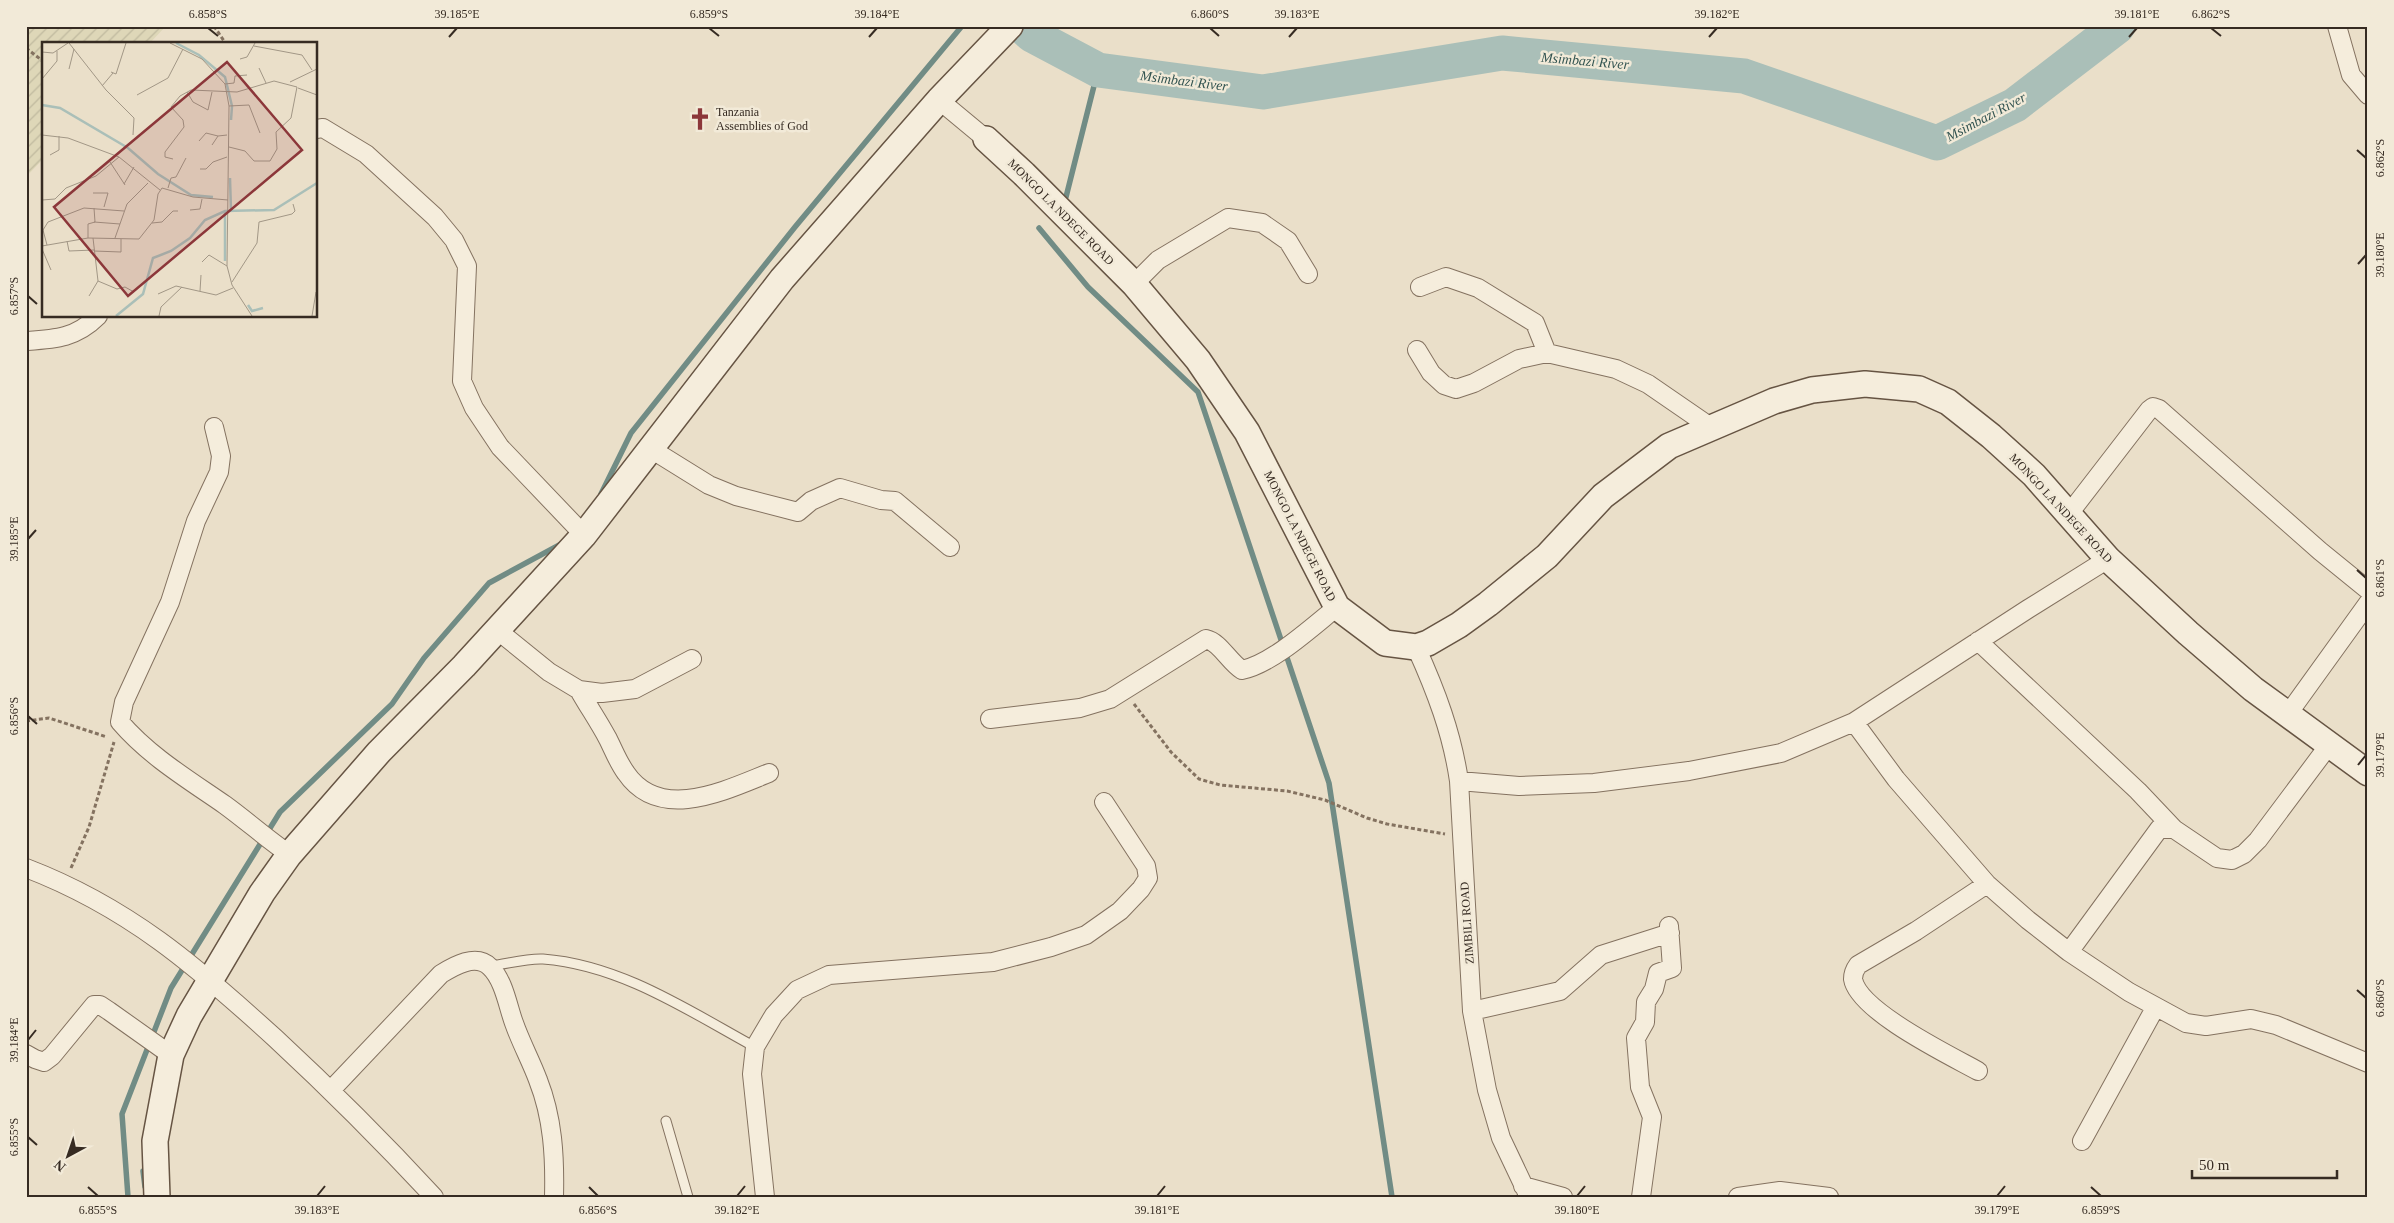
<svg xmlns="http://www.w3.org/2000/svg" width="2394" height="1223" viewBox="0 0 2394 1223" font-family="Georgia,serif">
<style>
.farmland{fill:url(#farmland-furrows)}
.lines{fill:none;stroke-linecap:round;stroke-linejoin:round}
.stream{stroke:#718c85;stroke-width:5.5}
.river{stroke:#aabfb8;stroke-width:35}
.lane-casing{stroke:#847260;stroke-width:11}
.street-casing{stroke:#847260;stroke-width:20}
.secondary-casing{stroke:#665443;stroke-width:28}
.path{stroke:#847260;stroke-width:3;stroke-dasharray:4 2.5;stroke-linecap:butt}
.lane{stroke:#f5eddc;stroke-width:9}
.street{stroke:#f5eddc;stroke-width:18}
.secondary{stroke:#f5eddc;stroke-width:25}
.ticks{fill:none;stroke:#362b22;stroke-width:2}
.labels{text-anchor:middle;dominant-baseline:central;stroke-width:5;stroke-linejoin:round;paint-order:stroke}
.poi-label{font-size:12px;fill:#362b22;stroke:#f2ead8;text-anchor:start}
.street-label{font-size:12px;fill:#362b22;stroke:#f2ead8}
.water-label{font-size:14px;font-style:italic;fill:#335451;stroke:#f2ead8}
.inset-river{fill:none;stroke:#aabfb8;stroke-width:2.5}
.inset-road{fill:none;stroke:#a29786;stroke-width:1}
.view{fill:#8c373a;fill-opacity:0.15;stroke:#8c373a;stroke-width:2.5}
.inset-edge{fill:none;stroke:#362b22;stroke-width:2.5}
.neatline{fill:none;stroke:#362b22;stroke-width:2}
.ticks-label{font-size:12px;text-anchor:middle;fill:#362b22}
</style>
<defs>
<pattern id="farmland-furrows" width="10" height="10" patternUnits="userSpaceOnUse" patternTransform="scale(1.25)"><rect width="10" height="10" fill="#ded7b8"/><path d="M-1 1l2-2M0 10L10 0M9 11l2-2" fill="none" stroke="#bfb99e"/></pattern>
</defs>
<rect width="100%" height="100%" fill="#eadfc9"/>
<!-- farmland -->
<path class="farmland" d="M 26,26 L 166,26 L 149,44 L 44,44 L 44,158 L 26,177 Z"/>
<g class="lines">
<!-- stream -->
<path class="stream" d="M 1032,35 L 1041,26
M 1066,197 L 1098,70
M 1039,228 L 1088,287 L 1198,392 L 1329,783 L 1392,1197
M 601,494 L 631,433 L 795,227 L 962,26
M 143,1171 L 145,1187
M 128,1197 L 122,1114 L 171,988 L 280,812 L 392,704 L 424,658 L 489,583 L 563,543"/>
<!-- river -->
<path class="river" d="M 1022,26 L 1032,35 L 1098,70 L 1263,92 L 1502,53 L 1744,76 L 1937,143 L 2015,105 L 2118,26"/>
<defs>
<path id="lane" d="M 490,966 C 507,964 527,958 543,959 C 621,965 689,1011 755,1047
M 666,1121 L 688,1197"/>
<path id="street" d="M 2337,26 L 2351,75 L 2368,95
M 939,100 L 986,139
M 316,129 L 323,128 L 366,154 L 435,217 L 454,240 L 467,266 L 462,381 L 474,408 L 500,447 L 584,535
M 1134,284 L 1158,260 L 1228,218 L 1262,223 L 1288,241 L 1308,274
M 1420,287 L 1446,277 L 1478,288 L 1535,323 L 1547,353
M 26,341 C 56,339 76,338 98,316
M 1417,350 L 1431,373 L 1444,385 L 1456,389 L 1474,383 L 1519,359 L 1547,353 L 1616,369 L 1648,384 L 1712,428
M 214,427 L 221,456 L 219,472 L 196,521 L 170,602 L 124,702 L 120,722 C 149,756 189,780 225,805 C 247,821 267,839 289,854
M 651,449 L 709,485 L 736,496 L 798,512 L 811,501 L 840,488 L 881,500 L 895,501 L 950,547
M 2068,515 L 2149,410 L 2153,407 L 2159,409 L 2320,551 L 2368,590
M 497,630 L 549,672 L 579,690 L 602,693 L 635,689 L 692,659
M 1978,641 L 2138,791 L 2174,829
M 1416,647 C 1436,691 1452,733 1459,781 L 1472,1011 L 1487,1090 L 1501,1138 L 1529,1197
M 579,690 C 588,706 599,722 608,739 C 614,751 618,762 626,773 C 660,823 726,790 769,773
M 2288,714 L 2368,603
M 990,719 L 1080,708 L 1110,699 L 1206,639 C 1220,642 1229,662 1242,670 C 1272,664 1312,627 1337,607
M 1854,722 L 1896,779 L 1987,884 L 2028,920 L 2069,952 L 2129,992 L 2186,1023 L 2206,1026 L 2251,1019 L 2276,1025 L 2368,1063
M 1459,781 L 1519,786 L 1594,783 L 1689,771 L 1781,753 L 1854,722 L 2028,609 L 2108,559
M 26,868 C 128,907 196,966 275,1038 C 330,1089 383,1142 434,1197
M 2069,952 L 2159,829 L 2174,829 L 2217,858 L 2232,860 L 2244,854 L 2258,840 L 2329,745
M 1472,1011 L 1560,991 L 1601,955 L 1670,933
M 26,1054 L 35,1059 L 44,1062 L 52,1056 L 94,1005 L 100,1005 L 109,1011 L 171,1055
M 1978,1071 C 1951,1056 1858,1011 1853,979 C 1853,973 1855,969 1858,965 L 1916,931 L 1987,884
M 331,1090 L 441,974 C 454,966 476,953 490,967 C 504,980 508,1007 514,1023 C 521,1043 531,1061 538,1080 C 553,1118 555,1157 554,1197
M 2082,1141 L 2155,1008
M 1523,1186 L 1563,1197
M 765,1197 L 752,1074 L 755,1047 L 774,1015 L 797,990 L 829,975 L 993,962 L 1051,947 L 1086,935 L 1120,911 L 1141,889 L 1148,878 L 1146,866 L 1104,802
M 1641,1197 L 1652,1117 L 1640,1087 L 1636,1038 L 1645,1022 L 1646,1002 L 1654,989 L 1658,973 L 1672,968 L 1669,926
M 1738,1197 L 1780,1191 L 1829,1197"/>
<path id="secondary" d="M 986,139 L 1024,174 L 1134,284 L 1198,360 L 1247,432 L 1337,607 L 1385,643 L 1416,647 L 1428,643 L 1459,625 L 1488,604 L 1547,556 L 1603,496 L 1669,446 L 1774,401 L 1812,390 L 1865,384 L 1919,389 L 1948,402 L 1991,436 L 2034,475 L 2108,559 L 2188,633 L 2253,689 L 2368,773
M 157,1197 L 155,1141 L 171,1055 L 189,1016 L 211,979 L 262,893 L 289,855 L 379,752 L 464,666 L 584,535 L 782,279 L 939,100 L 1010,26"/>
</defs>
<!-- lane casing -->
<use href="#lane" class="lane-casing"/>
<!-- street casing -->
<use href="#street" class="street-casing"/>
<!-- secondary casing -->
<use href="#secondary" class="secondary-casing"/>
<!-- path -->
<path class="path" d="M 214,26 L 226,44
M 26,48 L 44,62
M 1134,704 L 1171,752 L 1199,779 L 1220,785 L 1287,791 L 1325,800 L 1367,818 L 1387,824 L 1445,834
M 26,711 L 29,719
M 26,721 L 49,718 L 107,737
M 71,868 L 89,827 L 114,742"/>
<!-- lane -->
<use href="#lane" class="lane"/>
<!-- street -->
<use href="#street" class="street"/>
<!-- secondary -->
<use href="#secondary" class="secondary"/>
</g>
<!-- ticks -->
<path class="ticks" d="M 208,28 L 218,36M 709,28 L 719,36M 1210,28 L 1219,36M 2211,28 L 2221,36M 449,37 L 457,28M 869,37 L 877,28M 1289,37 L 1297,28M 1709,37 L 1717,28M 2129,37 L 2137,28M 2357,150 L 2366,158M 2358,264 L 2366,255M 28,296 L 37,304M 28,539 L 36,530M 2357,570 L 2366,578M 28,716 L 37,724M 2358,765 L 2366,755M 2357,990 L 2366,998M 28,1040 L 36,1030M 28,1137 L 37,1145M 88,1187 L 98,1196M 589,1187 L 598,1196M 2091,1187 L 2101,1196M 317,1196 L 325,1186M 737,1196 L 745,1186M 1157,1196 L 1165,1186M 1577,1196 L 1585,1186M 1997,1196 L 2005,1186"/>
<!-- icons -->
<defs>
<symbol id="church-bare" viewBox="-9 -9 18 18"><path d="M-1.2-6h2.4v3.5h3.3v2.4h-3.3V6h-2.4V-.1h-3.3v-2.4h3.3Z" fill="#8c373a" stroke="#f2ead8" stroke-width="2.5" paint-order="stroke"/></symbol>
</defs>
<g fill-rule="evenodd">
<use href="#church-bare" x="684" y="103" width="32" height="32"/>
</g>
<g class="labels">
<!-- poi labels -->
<g class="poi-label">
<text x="716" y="112">Tanzania<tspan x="716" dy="14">Assemblies of God</tspan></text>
</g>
<!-- street labels -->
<g class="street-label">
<text transform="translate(1061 212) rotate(45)">MONGO LA NDEGE ROAD</text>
<text transform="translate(2061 508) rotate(47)">MONGO LA NDEGE ROAD</text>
<text transform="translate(1300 536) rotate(63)">MONGO LA NDEGE ROAD</text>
<text transform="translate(1467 923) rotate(-94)">ZIMBILI ROAD</text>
</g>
<!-- water labels -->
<g class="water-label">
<text transform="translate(1585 61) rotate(5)">Msimbazi River</text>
<text transform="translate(1184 81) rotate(7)">Msimbazi River</text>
<text transform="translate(1986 117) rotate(-28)">Msimbazi River</text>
</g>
</g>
<!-- overview -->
<g transform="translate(42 42)">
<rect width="275" height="275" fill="#eadfc9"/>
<path class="inset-river" d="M 134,1 L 157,13 L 183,35 L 190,64 L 189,78M 0,63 L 18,66 L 86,106 L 116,132 L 149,153 L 171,155M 188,136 L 189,169M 183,169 L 183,219M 206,263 L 210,269 L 221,266M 74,274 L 101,252 L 111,216 L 129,209 L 148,196 L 163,178 L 183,169 L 232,168 L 275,141"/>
<path class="inset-road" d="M 27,1 L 64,48 L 92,76 L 91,93M 128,1 L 160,17 L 183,42 L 187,64 L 185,224 L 190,243 L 210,274M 212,4 L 260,13 L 270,28M 0,10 L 11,11 L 26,1M 198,17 L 205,15 L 213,1M 217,26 L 224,41M 27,27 L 32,7M 69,30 L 74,32 L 84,1M 0,37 L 15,19 L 15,9M 248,40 L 275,27M 183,42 L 192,41 L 193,34 L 205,33M 60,44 L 71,31M 256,46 L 275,53M 145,50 L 151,60 L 166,68 L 170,50M 95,53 L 126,36 L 141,7M 187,64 L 207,63 L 218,91M 0,93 L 26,96 L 77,115 L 118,148M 157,99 L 164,91 L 176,94M 170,103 L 176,94 L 185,93M 8,113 L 17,108 L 17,94M 131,117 L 123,115 L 123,110 L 142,85 L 141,78 L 129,65 L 138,54 L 149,48 L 195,50 L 232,39 L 255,45 L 249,76 L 234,90 L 235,107 L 228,119 L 212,119 L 203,109 L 187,105M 68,120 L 83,143M 158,127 L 164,127 L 171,120 L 185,115M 82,142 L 92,125M 126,146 L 129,136 L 134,135 L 144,116M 51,151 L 66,151 L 62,165M 0,158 L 13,157 L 24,146 L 54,134 L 77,115M 148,168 L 158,167 L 160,157M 52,180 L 78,182M 110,181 L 120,180 L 131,169 L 136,169M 46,196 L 46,182 L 53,180 L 52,166M 51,196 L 56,239 L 75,247 L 83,245 L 92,250M 73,196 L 85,162 L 106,141M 25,199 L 27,209 L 52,208M 5,203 L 1,188 L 6,180 L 42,166 L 82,169M 0,204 L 46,196 L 97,197 L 112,178 L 116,152 L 120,146 L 151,155 L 186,158M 0,207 L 9,228M 52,209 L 79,210 L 79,197M 160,220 L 167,213 L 185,224M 190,240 L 215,201 L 217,180 L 250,172 L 253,169 L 251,162M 158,249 L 159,233M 116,252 L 134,244 L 174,253 L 191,246M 47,254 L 56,239M 117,274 L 119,265 L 140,245M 270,274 L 274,250"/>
<path class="view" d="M 185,20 L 260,108 L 86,254 L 12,165 Z"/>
<rect width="275" height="275" class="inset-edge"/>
</g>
<!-- border -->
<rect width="2394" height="1223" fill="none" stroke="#f2ead8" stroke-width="55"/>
<!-- north arrow -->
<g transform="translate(68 1156) rotate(220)" stroke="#f2ead8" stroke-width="4" paint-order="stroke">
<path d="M0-4L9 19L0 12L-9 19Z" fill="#362b22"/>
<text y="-8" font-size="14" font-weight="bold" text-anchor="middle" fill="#362b22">N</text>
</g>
<!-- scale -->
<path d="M2192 1170v8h145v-8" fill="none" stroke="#362b22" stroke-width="2.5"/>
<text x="2199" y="1170" font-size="15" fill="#362b22" stroke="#f2ead8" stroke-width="4" paint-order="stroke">50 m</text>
<rect x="28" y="28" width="2338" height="1168" class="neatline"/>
<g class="ticks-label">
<text x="208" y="18">6.858°S</text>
<text x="457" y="18">39.185°E</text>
<text x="709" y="18">6.859°S</text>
<text x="877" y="18">39.184°E</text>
<text x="1210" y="18">6.860°S</text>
<text x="1297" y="18">39.183°E</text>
<text x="1717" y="18">39.182°E</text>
<text x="2137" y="18">39.181°E</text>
<text x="2211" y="18">6.862°S</text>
<text transform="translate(2380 158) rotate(-90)" y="4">6.862°S</text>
<text transform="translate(2380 255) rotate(-90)" y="4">39.180°E</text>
<text transform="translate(14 296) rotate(-90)" y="4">6.857°S</text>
<text transform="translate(14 539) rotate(-90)" y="4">39.185°E</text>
<text transform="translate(2380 578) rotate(-90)" y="4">6.861°S</text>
<text transform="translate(14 716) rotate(-90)" y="4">6.856°S</text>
<text transform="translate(2380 755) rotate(-90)" y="4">39.179°E</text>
<text transform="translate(2380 998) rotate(-90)" y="4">6.860°S</text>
<text transform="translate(14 1040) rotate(-90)" y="4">39.184°E</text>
<text transform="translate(14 1137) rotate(-90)" y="4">6.855°S</text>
<text x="98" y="1214">6.855°S</text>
<text x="317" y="1214">39.183°E</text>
<text x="598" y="1214">6.856°S</text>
<text x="737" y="1214">39.182°E</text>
<text x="1157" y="1214">39.181°E</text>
<text x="1577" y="1214">39.180°E</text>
<text x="1997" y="1214">39.179°E</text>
<text x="2101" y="1214">6.859°S</text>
</g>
</svg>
